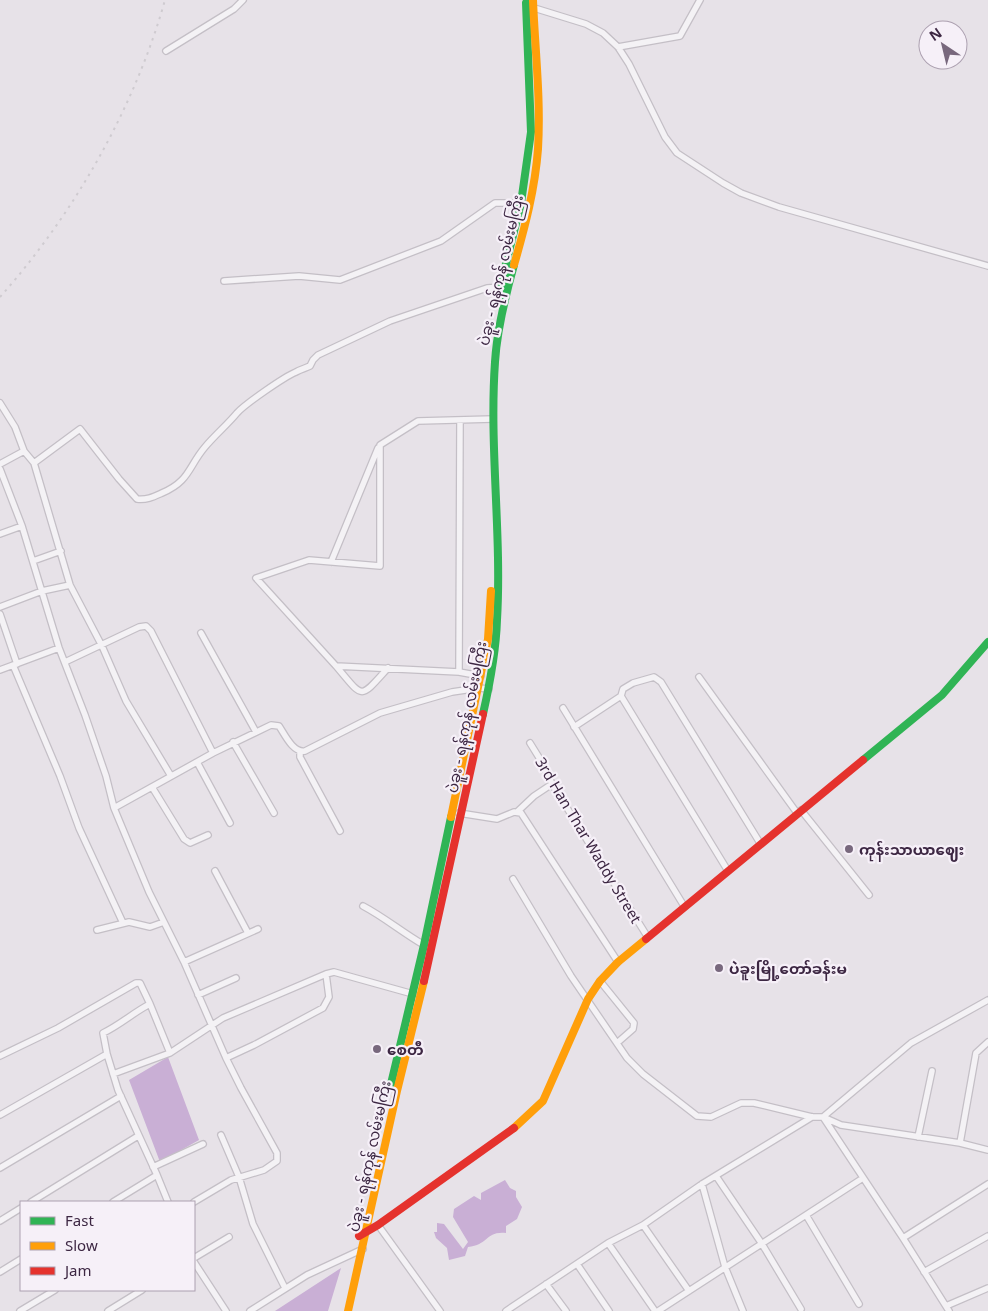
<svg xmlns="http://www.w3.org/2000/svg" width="988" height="1311" viewBox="0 0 988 1311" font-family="'Noto Sans','Noto Sans Myanmar',sans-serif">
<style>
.water{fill:#c9afd5}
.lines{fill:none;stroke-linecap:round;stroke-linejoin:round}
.street-casing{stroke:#c4bfc6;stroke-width:8}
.street{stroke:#f4f2f5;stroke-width:5.5}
.fast{stroke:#30b455;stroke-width:8}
.slow{stroke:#ff9f0a;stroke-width:8}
.jam{stroke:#e5322d;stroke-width:8}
.rail{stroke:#cfcbd0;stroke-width:2;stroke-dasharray:2.5 5;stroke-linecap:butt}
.poi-dot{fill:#78687d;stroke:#f6f0f8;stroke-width:2}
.labels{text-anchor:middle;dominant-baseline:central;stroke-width:4.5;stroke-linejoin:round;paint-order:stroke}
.street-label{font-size:15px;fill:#3d2743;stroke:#f6f0f8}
.poi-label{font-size:15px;font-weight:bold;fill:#3d2743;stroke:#f6f0f8;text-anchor:start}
</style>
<rect width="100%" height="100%" fill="#e7e2e8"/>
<!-- water -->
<path class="water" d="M 168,1057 L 199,1140 L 160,1162 L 129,1080 Z
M 505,1180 L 510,1188 L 516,1191 L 516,1197 L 522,1207 L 517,1219 L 506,1226 L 506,1233 C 485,1231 489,1245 468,1247 L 465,1256 L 449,1260 L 447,1248 L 436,1238 L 434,1232 L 437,1232 L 437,1223 L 444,1224 L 463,1249 L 468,1242 L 453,1217 L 454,1209 L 474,1196 L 481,1200 L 481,1193 Z
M 341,1268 L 328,1311 L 275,1311 Z"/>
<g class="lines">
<defs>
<path id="street" d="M 531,7 L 586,24 L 603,33 L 618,47 L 629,64 L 665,137 L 677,153 L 723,183 L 741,193 L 779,207 L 988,266
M 618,47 L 680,36 L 700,0
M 166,51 L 234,9 L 243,0
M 224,281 L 299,276 L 340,280 L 441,241 L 495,203 L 523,203
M 0,403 L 15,427 L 24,451 L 34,463 L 70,585 L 102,646 L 126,701 L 171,776
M 34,463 L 80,429 L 119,479 L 137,499 C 147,500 153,497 162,493 C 190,481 188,467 205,447 C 215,435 227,425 237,413 C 245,404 284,377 296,372 C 301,369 306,368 310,366 L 313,360 L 318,355 L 390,321 L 487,288 L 501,287
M 0,464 L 24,451
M 0,469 L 22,526 L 59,648 L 85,715 L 106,776 L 114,808 L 149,892 L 184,962 L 226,1058 L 241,1088 L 277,1153 L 277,1161 L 264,1170 L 231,1180 L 194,1202
M 0,534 L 22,526
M 33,561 L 61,551
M 331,562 L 378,448
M 0,607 L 42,591 L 70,585
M 0,614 L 17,664
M 201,633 L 256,732
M 65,662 L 139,627 L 146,626 L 151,631 L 213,753
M 13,665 L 60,776 L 79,828 L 123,923
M 336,666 C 364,699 359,700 388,668
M 0,670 L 59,648
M 459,672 L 460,420
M 481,676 L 459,672 L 336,666 L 256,578 L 309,560 L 380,566 L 380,445 L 418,421 L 493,419
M 699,677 L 797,813
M 563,708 L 684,906
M 574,727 L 621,696
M 233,742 L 274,813
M 530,743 L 543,764 L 552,784 L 647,936
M 300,752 L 300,757 L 340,831
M 197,762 L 230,823
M 152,787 L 184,839 L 190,843 L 208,835
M 114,808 L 213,753 L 271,725 L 279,726 C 285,735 293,753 305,751 L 380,713 L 452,692 L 479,688 L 489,689
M 801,810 L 869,895
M 517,812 L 534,796 L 552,784
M 459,813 L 497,819 L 514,812 L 521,813 L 618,962
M 215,871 L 248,933
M 728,871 L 621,696 L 623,689 L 633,683 L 654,677 L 661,682 L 760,843
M 513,879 L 571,976 L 627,1058 L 643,1074 L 697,1116 L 711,1117 L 741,1103 L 754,1103 L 812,1117 L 823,1117 L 841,1125 L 960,1143 L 988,1150
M 363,906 C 384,917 403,933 424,945
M 97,930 L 129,922 L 150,927 L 164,922
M 184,962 L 258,929
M 600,981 L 634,1023 L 633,1029 L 617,1043
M 198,995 L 236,978
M 107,1054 L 103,1033 C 120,1025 134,1012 150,1004 L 170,1053
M 0,1056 L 58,1028 L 136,983 L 140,983 L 150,1004
M 226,1058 L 254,1045 L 323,1008 L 329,997 L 326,974
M 113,1074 L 170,1053 L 223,1018 L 326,974 L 334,972 L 413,994
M 0,1115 L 107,1054 L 118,1090 L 157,1175 L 168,1202
M 221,1135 L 239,1177 L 253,1224 L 285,1288
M 918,1137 L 932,1071
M 960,1143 L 976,1053 L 988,1042
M 153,1167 L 203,1144
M 0,1168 L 121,1096
M 716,1176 L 762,1244 L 801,1309
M 702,1184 L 725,1267 L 743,1311
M 31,1202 L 138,1136
M 113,1202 L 157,1175
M 806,1215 L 859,1304
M 0,1221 L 21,1208
M 378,1225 L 440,1311
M 643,1225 L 689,1291
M 903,1238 L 988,1184
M 608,1243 L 655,1311
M 194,1258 L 229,1237
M 194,1262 L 226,1311
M 577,1264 L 609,1311
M 0,1272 L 21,1259
M 924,1272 L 988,1236
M 546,1284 L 566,1311
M 946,1306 L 988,1288
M 20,1311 L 55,1290
M 108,1311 L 142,1290
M 250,1311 L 307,1275 L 363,1249
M 506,1311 L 608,1243 L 643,1225 L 702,1184 L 812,1117
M 658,1311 L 863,1178
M 949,1311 L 903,1238 L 823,1117 L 911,1043 L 988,1000"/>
</defs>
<!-- street casing -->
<use href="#street" class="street-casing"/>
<!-- street -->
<use href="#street" class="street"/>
<!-- fast -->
<path class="fast" d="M 500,288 L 521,203 L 531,132 L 526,3
M 483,714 C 490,683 496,652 497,620 C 502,534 489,448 495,362 C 497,329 505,297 514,265
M 863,760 L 942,695 L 988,642
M 391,1084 L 424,945 L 451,817"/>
<!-- slow -->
<path class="slow" d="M 514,265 C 525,227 535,189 538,149 C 541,99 535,50 533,0
M 451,817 L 488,639 L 491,591
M 514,1128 L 543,1101 L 588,999 L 600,981 L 618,962 L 646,939
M 348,1311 L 397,1091 L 424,981"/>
<!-- jam -->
<path class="jam" d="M 646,939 L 863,760
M 424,981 L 483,714
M 359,1236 L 378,1225 L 514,1128"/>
<!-- rail -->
<path class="rail" d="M 0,297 C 74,214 135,107 165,0"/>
</g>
<!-- markers -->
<g class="poi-dot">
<circle cx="849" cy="849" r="5"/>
<circle cx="719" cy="968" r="5"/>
<circle cx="377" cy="1049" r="5"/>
</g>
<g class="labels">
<!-- street labels -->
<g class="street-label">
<text transform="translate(500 270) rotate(-77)">ပဲခူး - ရန်ကုန် လမ်းမကြီး</text>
<text transform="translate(466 717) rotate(-79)">ပဲခူး - ရန်ကုန် လမ်းမကြီး</text>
<text transform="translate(589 840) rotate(59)">3rd Han Thar Waddy Street</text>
<text transform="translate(369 1156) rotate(-78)">ပဲခူး - ရန်ကုန် လမ်းမကြီး</text>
</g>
<!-- poi labels -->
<g class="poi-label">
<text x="859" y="849">ကုန်းသာယာဈေး</text>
<text x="729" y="968">ပဲခူးမြို့တော်ခန်းမ</text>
<text x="387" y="1049">စေတီ</text>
</g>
</g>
<!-- legend -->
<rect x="20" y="1201" width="175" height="90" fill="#f6f0f8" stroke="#aca0b0"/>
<rect x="30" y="1217" width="25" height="8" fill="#30b455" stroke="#aca0b0"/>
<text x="65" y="1226" font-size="15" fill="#3d2743">Fast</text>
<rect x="30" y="1242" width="25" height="8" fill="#ff9f0a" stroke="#aca0b0"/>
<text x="65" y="1251" font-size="15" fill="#3d2743">Slow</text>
<rect x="30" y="1267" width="25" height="8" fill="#e5322d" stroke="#aca0b0"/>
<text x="65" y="1276" font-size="15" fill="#3d2743">Jam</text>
<!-- north arrow -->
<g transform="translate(943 45) rotate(325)"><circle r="24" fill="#f6f0f8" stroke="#aca0b0"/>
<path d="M0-4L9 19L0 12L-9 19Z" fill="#78687d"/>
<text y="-8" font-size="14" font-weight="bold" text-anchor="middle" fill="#3d2743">N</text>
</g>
</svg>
